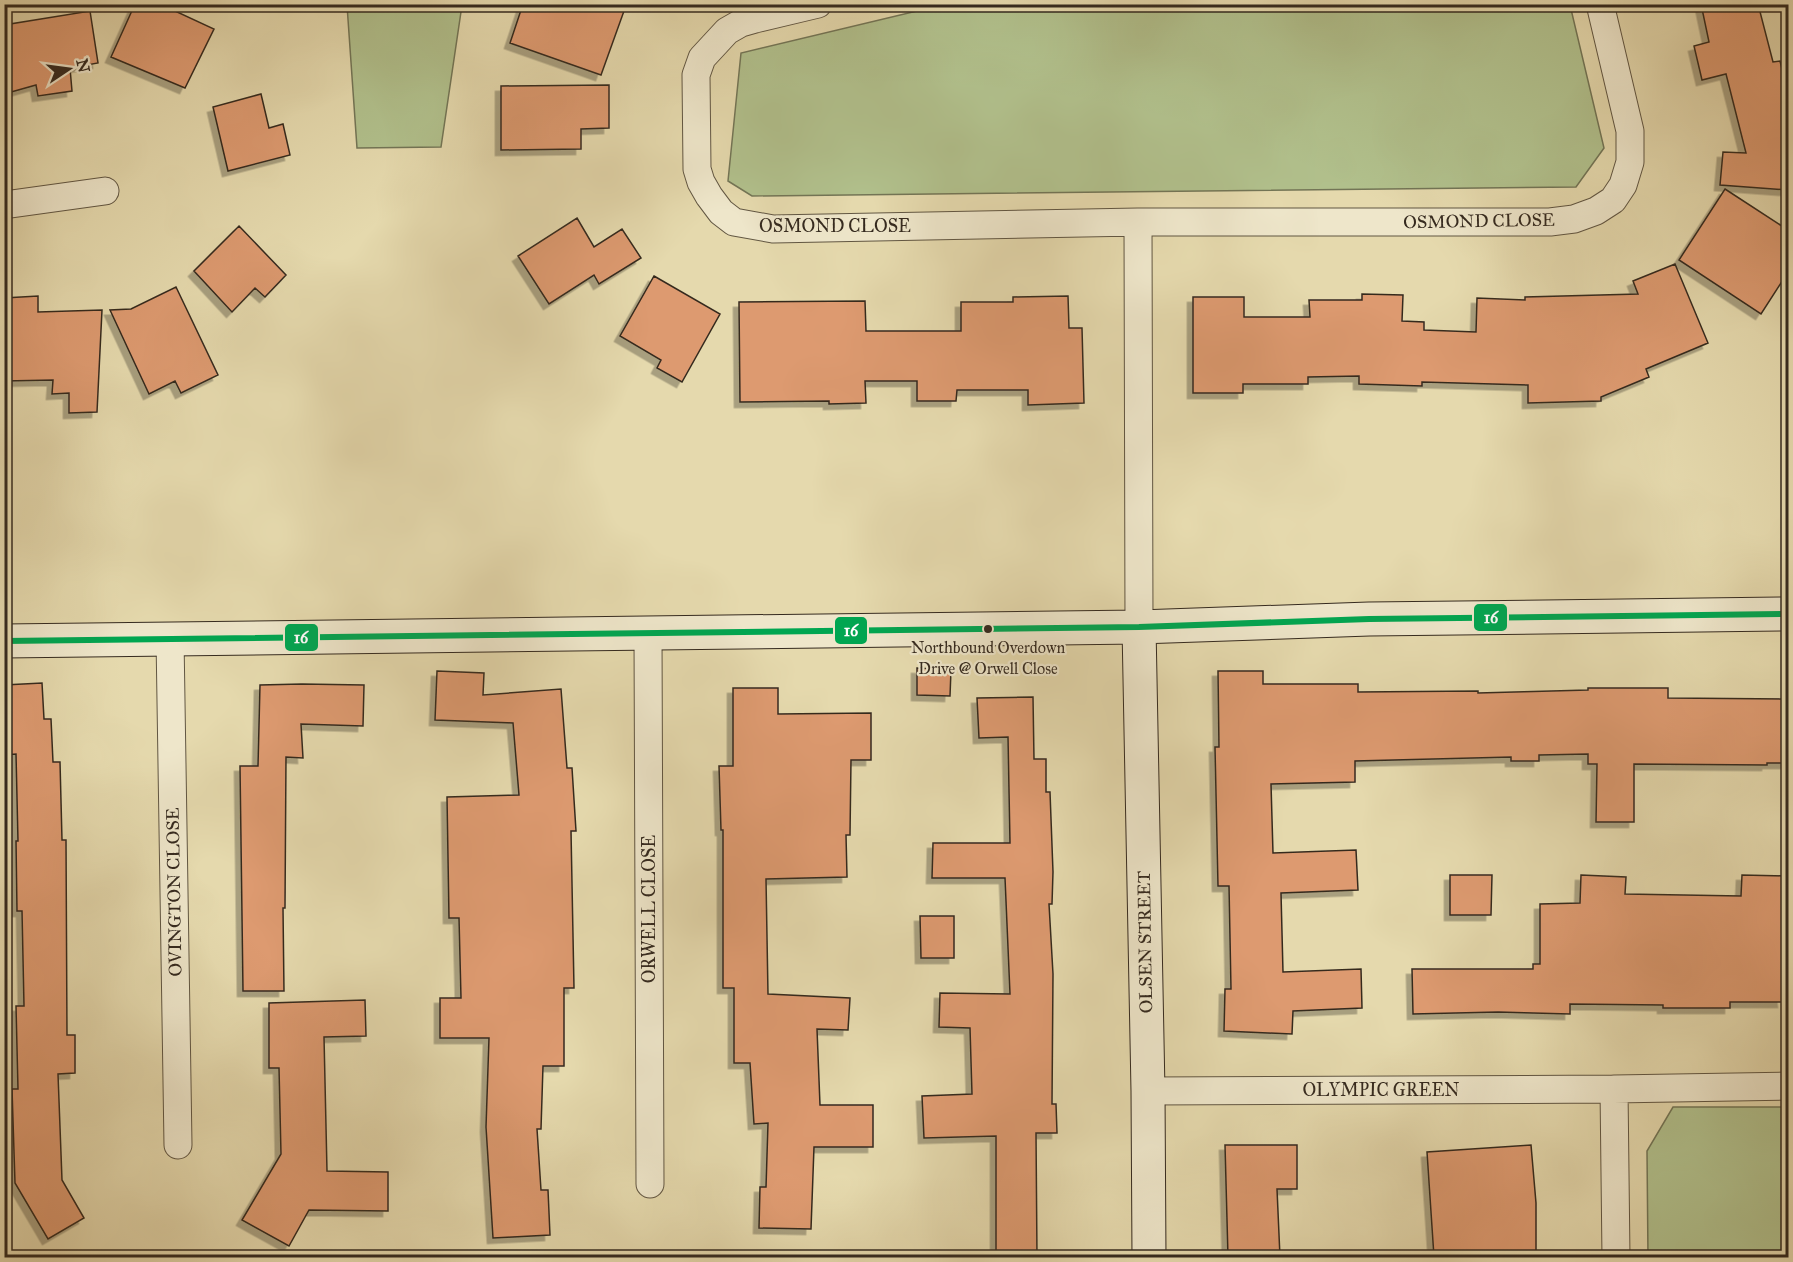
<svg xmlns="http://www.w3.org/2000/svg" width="1793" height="1262" viewBox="0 0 1793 1262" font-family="'IM FELL Great Primer',serif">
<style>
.green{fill:#b1c08c;stroke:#737556;stroke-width:1.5}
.building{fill:#dd9a70;stroke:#352a1f;stroke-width:1.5;filter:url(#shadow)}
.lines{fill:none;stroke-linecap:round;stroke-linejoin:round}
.street-casing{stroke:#615642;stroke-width:29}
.secondary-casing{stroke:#352a1f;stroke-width:35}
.street{stroke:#eee6ca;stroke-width:27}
.secondary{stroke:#eee6ca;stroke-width:33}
.bus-1-casing{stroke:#eee6ca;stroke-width:10}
.bus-1{stroke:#00a651;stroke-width:6}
.bus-dot{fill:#352a1f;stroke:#eee6ca;stroke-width:2}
.labels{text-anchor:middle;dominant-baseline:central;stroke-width:4.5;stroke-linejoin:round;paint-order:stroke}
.bus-label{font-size:16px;fill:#352a1f;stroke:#eee6ca}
.street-label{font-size:18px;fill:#352a1f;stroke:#eee6ca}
.line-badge{stroke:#eee6ca;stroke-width:2}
.badge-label{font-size:16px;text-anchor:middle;font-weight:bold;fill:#fff}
</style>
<defs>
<filter id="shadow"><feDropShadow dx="-5.5" dy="5.5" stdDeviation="0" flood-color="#0004"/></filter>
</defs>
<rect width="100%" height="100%" fill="#e5d9ad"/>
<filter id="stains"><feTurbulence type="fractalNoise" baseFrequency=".00333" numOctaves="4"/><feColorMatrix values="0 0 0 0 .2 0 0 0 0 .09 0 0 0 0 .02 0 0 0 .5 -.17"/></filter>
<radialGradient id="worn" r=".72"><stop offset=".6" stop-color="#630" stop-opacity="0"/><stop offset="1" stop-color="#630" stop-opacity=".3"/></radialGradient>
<!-- green -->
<path class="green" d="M 347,5 L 462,5 L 441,147 L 357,148 Z
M 942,5 L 1570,5 L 1604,148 L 1576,187 L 752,196 L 728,181 L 741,53 Z
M 1673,1107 L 1788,1107 L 1788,1257 L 1648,1257 L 1647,1151 Z"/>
<!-- building -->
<path class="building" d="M 135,4 L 160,4 L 214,29 L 185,88 L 111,57 Z
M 523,4 L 607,4 L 624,11 L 601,75 L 510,43 Z
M 1701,4 L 1758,4 L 1773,62 L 1780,61 L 1788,93 L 1788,190 L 1720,185 L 1723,152 L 1746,153 L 1726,74 L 1702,80 L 1694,46 L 1709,42 Z
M 90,11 L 98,63 L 70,68 L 72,91 L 38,96 L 36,85 L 4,94 L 4,25 Z
M 609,85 L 609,128 L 581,129 L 581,149 L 501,150 L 501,86 Z
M 261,94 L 269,128 L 283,124 L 290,155 L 228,171 L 213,107 Z
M 1725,189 L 1788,230 L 1788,272 L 1761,314 L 1679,260 Z
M 577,218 L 594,247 L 622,229 L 641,258 L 599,284 L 594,275 L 549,304 L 518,256 Z
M 239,226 L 286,275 L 265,297 L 255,288 L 232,312 L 194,271 Z
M 1675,264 L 1708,343 L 1646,369 L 1649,377 L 1601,397 L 1601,401 L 1528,403 L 1528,385 L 1422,382 L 1422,386 L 1359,384 L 1359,376 L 1308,377 L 1308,384 L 1243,384 L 1243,393 L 1193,393 L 1193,297 L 1244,297 L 1244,317 L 1310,317 L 1309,300 L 1362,300 L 1362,294 L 1403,295 L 1402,321 L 1424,322 L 1424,330 L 1476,332 L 1477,298 L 1525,300 L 1525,297 L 1638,294 L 1633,281 Z
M 654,276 L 720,314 L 682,382 L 657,368 L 661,360 L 620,336 Z
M 176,287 L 218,375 L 181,393 L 175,381 L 149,394 L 110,310 L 131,309 Z
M 38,296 L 38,312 L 102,310 L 97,412 L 69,413 L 69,393 L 52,394 L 53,380 L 4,381 L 4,298 Z
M 1068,296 L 1069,328 L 1082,328 L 1084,403 L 1028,405 L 1028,390 L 957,390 L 956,401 L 917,401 L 917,381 L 865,381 L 866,403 L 829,404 L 829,401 L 740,402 L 739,302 L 865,301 L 866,331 L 961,331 L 961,302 L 1013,302 L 1013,297 Z
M 917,668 L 951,670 L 950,696 L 917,695 Z
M 437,671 L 484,673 L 483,695 L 561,689 L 567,768 L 572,768 L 576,831 L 571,831 L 574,988 L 564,988 L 564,1066 L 543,1066 L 541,1129 L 537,1129 L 541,1190 L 548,1190 L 550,1235 L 493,1238 L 486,1127 L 489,1038 L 440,1038 L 440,998 L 461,998 L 459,918 L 449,918 L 447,797 L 519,795 L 513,723 L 435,720 Z
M 1218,671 L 1263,671 L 1263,684 L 1358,684 L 1358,692 L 1478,691 L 1478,693 L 1588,690 L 1588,688 L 1668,688 L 1668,698 L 1788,699 L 1788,763 L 1767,763 L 1767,765 L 1634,764 L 1634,822 L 1596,822 L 1597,764 L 1588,764 L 1588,754 L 1539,755 L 1539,761 L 1511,761 L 1511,757 L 1355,761 L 1355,782 L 1271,784 L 1273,853 L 1356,850 L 1358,890 L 1281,893 L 1283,972 L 1361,969 L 1362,1008 L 1293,1011 L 1292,1034 L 1224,1031 L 1225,989 L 1231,989 L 1229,886 L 1218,886 L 1215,747 L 1219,747 Z
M 42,683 L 44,719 L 51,719 L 53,762 L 60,762 L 62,840 L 66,840 L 67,1035 L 75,1035 L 75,1073 L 58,1074 L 62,1180 L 84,1218 L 48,1239 L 15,1183 L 12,1089 L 18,1089 L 16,1006 L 24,1006 L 22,911 L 17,911 L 16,841 L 18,841 L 16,754 L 4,755 L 4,685 Z
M 302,684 L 364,685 L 363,726 L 301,724 L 303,758 L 286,757 L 285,908 L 283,908 L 284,991 L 243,991 L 240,766 L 258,766 L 260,685 Z
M 733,688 L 778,688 L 778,714 L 871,713 L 871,760 L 851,760 L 850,835 L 846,835 L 847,877 L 766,879 L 768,994 L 850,998 L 848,1030 L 817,1029 L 820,1105 L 873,1105 L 873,1147 L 814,1147 L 811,1229 L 759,1228 L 760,1187 L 766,1187 L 768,1123 L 754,1124 L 750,1063 L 734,1063 L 734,988 L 723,988 L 723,830 L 721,830 L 719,766 L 733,766 Z
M 1033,697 L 1034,759 L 1046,759 L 1046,792 L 1050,792 L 1053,872 L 1052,904 L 1049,904 L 1053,974 L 1052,1104 L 1056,1104 L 1057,1133 L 1036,1133 L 1037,1257 L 996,1257 L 996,1136 L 924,1138 L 922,1096 L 972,1094 L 970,1028 L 939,1027 L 940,993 L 1010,994 L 1005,878 L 932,878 L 933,843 L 1010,843 L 1008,737 L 979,738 L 977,698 Z
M 1450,875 L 1492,875 L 1491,915 L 1450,915 Z
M 1581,875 L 1626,877 L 1625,894 L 1741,896 L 1742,875 L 1785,876 L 1783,950 L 1788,950 L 1788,995 L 1782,995 L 1783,1002 L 1730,1002 L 1730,1008 L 1663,1008 L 1663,1005 L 1570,1004 L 1570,1014 L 1498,1012 L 1413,1014 L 1412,969 L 1533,969 L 1533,964 L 1540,964 L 1540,904 L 1580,903 Z
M 920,916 L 954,916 L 954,958 L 921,958 Z
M 365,1000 L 366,1036 L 324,1037 L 327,1171 L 388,1172 L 388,1211 L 309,1210 L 289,1246 L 242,1220 L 281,1154 L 279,1068 L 269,1068 L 269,1003 Z
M 1225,1145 L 1297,1145 L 1297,1189 L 1277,1189 L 1280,1257 L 1228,1257 Z
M 1531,1145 L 1536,1203 L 1536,1257 L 1434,1257 L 1427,1152 Z"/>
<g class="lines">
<defs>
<path id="street" d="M 818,4 L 755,19 L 741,23 L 727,31 L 702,58 L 696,75 L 697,169 L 701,182 L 709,196 L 721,212 L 734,222 L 773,229 L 1138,222 L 1550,222 L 1574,219 L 1596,211 L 1613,200 L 1623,185 L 1630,162 L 1630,131 L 1600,4
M 4,205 L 105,191
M 1138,222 L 1139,627
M 648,634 L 650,1184
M 170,638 L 178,1145
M 1614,1089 L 1616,1258
M 1148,1091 L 1614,1089 L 1788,1086"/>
<path id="secondary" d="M 1139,627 L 1148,1091 L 1149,1258
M 4,641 L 1139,627 L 1369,619 L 1788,614"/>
</defs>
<!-- street casing -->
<use href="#street" class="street-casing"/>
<!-- secondary casing -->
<use href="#secondary" class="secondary-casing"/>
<!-- street -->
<use href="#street" class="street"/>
<!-- secondary -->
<use href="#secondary" class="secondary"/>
<defs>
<path id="bus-1" d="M 4,641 L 1139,627 L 1369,619 L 1788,614"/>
</defs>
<!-- bus-1 casing -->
<use href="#bus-1" class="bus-1-casing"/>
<!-- bus-1 -->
<use href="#bus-1" class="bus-1"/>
</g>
<!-- markers -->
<circle class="bus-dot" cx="988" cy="629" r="5"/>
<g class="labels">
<!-- bus labels -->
<g class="bus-label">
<text x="988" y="647">Northbound Overdown<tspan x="988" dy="21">Drive @ Orwell Close</tspan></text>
</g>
<!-- street labels -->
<g class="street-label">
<text transform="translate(1479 221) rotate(-1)">OSMOND CLOSE</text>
<text x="835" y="226">OSMOND CLOSE</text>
<text transform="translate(174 892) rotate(-91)">OVINGTON CLOSE</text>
<text transform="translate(649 909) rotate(-90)">ORWELL CLOSE</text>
<text transform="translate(1145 942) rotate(-91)">OLSEN STREET</text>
<text x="1381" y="1090">OLYMPIC GREEN</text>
</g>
</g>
<g class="line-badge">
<rect x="1473" y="603" width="35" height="29" rx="6" fill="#00a651"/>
<rect x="834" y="616" width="34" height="29" rx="6" fill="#00a651"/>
<rect x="284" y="623" width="35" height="29" rx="6" fill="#00a651"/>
</g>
<g class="badge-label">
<text x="1491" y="623">16</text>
<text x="851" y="636">16</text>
<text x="301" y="643">16</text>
</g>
<!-- margin -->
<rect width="1793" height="1262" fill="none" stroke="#e5d9ad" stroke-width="24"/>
<rect x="6" y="6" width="1781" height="1250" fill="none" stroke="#352a1f" stroke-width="3"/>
<rect x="12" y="12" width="1769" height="1238" fill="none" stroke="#352a1f" stroke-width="1.5"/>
<!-- north arrow -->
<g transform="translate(69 69) rotate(77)" stroke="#eee6ca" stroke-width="4.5" paint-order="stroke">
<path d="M0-4.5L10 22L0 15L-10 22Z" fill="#352a1f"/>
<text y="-9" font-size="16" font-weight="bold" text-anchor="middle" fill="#352a1f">N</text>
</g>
<rect width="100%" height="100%" filter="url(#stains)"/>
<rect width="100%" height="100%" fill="url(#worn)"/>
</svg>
